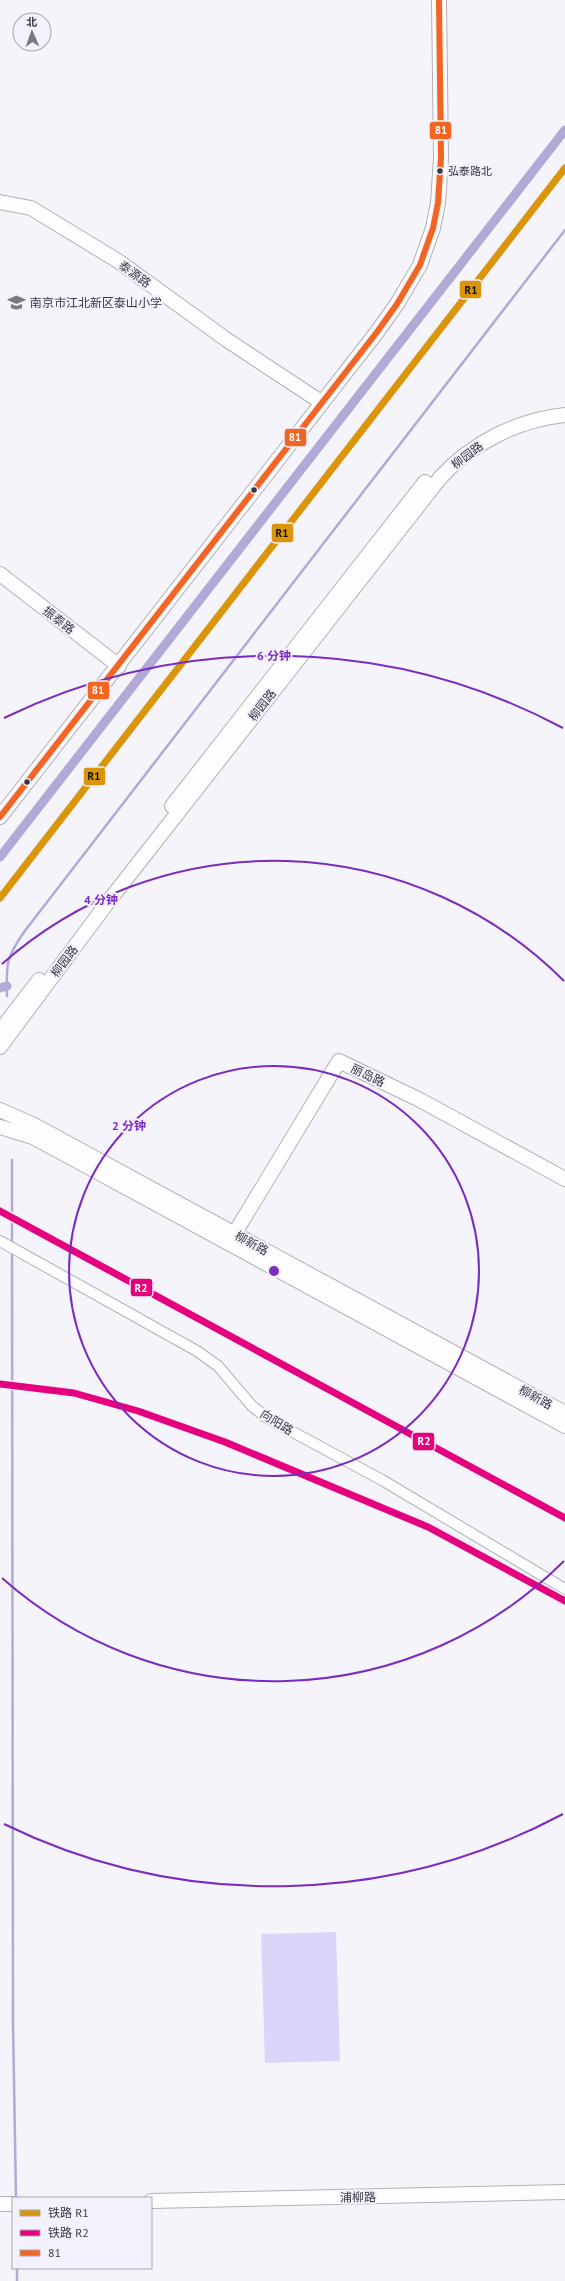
<svg xmlns="http://www.w3.org/2000/svg" width="565" height="2281" viewBox="0 0 565 2281" font-family="'PT Sans','Noto Sans SC',sans-serif">
<style>
.green{fill:#dcd5f9}
.lines{fill:none;stroke-linecap:round;stroke-linejoin:round}
.stream{stroke:#b2a9d6;stroke-width:2.5}
.canal{stroke:#b2a9d6;stroke-width:9}
.street-casing{stroke:#b1b0b5;stroke-width:12}
.secondary-casing{stroke:#b1b0b5;stroke-width:16}
.street{stroke:#fefdfe;stroke-width:10}
.secondary{stroke:#fefdfe;stroke-width:14}
.rail{stroke:#d8d7da;stroke-width:2.5;stroke-dasharray:7 7;stroke-linecap:butt}
.bus-1-casing{stroke:#f3f1fd;stroke-width:9}
.bus-1{stroke:#f26522;stroke-width:6}
.rail-1-casing{stroke:#f3f1fd;stroke-width:10}
.rail-2-casing{stroke:#f3f1fd;stroke-width:10}
.rail-1{stroke:#da9509;stroke-width:7}
.rail-2{stroke:#e5007d;stroke-width:7}
.ring{fill:none;stroke:#7b2cbf;stroke-width:2}
.bus-dot{fill:#38373e;stroke:#f3f1fd;stroke-width:1.5}
.labels{text-anchor:middle;dominant-baseline:central;stroke-width:4;stroke-linejoin:round;paint-order:stroke}
.bus-label{font-size:11px;fill:#38373e;stroke:#f3f1fd;text-anchor:start}
.street-label{font-size:12px;fill:#38373e;stroke:#f3f1fd}
.poi-label{font-size:12px;fill:#38373e;stroke:#f3f1fd;text-anchor:start}
.centre{fill:#7b2cbf;stroke:#f3f1fd;stroke-width:2}
.ring-label{font-size:12px;text-anchor:middle;font-weight:bold;fill:#7b2cbf;stroke:#f3f1fd;stroke-width:4;stroke-linejoin:round;paint-order:stroke}
.line-badge{stroke:#f3f1fd;stroke-width:1.5}
.badge-label{font-size:11px;text-anchor:middle;font-weight:bold;fill:#fff}
.pale-badge-label{font-size:11px;text-anchor:middle;font-weight:bold;fill:#111}
</style>
<rect width="100%" height="100%" fill="#f5f4fa"/>
<!-- green -->
<path class="green" d="M 336,1932 L 340,2061 L 265,2063 L 261,1934 Z"/>
<g class="lines">
<!-- stream -->
<path class="stream" d="M 7,996 C 6,964 6,958 24,932 L 565,230
M 12,1244 L 12,1160
M 12,1251 L 13,2023 L 16,2198
M 17,2268 L 17,2281"/>
<!-- canal -->
<path class="canal" d="M 0,857 L 565,130
M 0,988 L 7,986"/>
<defs>
<path id="street" d="M 0,1241 L 197,1351 L 218,1366 L 252,1406 L 267,1418 L 382,1480 L 565,1589"/>
<path id="secondary" d="M 0,202 L 31,208 L 118,261 L 227,340 L 321,402
M 0,574 L 119,666
M 172,806 L 425,482
M 0,817 L 377,332 L 397,304 L 420,265 L 433,228 L 438,203 L 441,158 L 439,0
M 0,1031 L 39,980
M 0,1047 L 108,902 L 440,478 C 472,443 517,420 565,415
M 0,1110 L 34,1125 L 565,1413
M 0,1127 L 33,1137 L 565,1426
M 230,1241 L 339,1061 L 420,1100 L 565,1179
M 151,2201 L 565,2192
M 0,2204 L 13,2204"/>
</defs>
<!-- street casing -->
<use href="#street" class="street-casing"/>
<!-- secondary casing -->
<use href="#secondary" class="secondary-casing"/>
<!-- street -->
<use href="#street" class="street"/>
<!-- secondary -->
<use href="#secondary" class="secondary"/>
<!-- rail -->
<path class="rail" d="M 0,898 L 565,168
M 0,1211 L 565,1518
M 0,1384 L 74,1393 L 138,1411 L 225,1442 L 428,1527 L 565,1601"/>
<defs>
<path id="bus-1" d="M 0,817 L 377,332 L 397,304 L 420,265 L 433,228 L 438,203 L 441,158 L 439,0"/>
</defs>
<!-- bus-1 casing -->
<use href="#bus-1" class="bus-1-casing"/>
<!-- bus-1 -->
<use href="#bus-1" class="bus-1"/>
<defs>
<path id="rail-1" d="M 0,898 L 565,168"/>
<path id="rail-2" d="M 0,1211 L 565,1518
M 0,1384 L 74,1393 L 138,1411 L 225,1442 L 428,1527 L 565,1601"/>
</defs>
<!-- rail-1 casing -->
<use href="#rail-1" class="rail-1-casing"/>
<!-- rail-2 casing -->
<use href="#rail-2" class="rail-2-casing"/>
<!-- rail-1 -->
<use href="#rail-1" class="rail-1"/>
<!-- rail-2 -->
<use href="#rail-2" class="rail-2"/>
</g>
<!-- distance rings -->
<g class="ring">
<circle cx="274" cy="1271" r="205"/>
<path d="M564 1561A410 410 0 0 1 2 1578M2 964A410 410 0 0 1 564 981"/>
<path d="M563 1814A615 615 0 0 1 4 1824M4 718A615 615 0 0 1 563 728"/>
</g>
<!-- icons -->
<defs>
<symbol id="school-bare" viewBox="-9 -9 18 18"><path d="M0-5L7-2L0 1L-7-2ZM-4 1L0 2.5L4 1V4Q0 6-4 4Z" fill="#7a7980" stroke="#f3f1fd" stroke-width="2.5" paint-order="stroke"/></symbol>
</defs>
<g fill-rule="evenodd">
<use href="#school-bare" x="4" y="290" width="25" height="25"/>
</g>
<!-- markers -->
<g class="bus-dot">
<circle cx="440" cy="171" r="3.5"/>
<circle cx="254" cy="490" r="3.5"/>
<circle cx="27" cy="782" r="3.5"/>
</g>
<g class="labels">
<!-- bus labels -->
<g class="bus-label">
<text x="448" y="171">弘泰路北</text>
</g>
<!-- street labels -->
<g class="street-label">
<text transform="translate(135 274) rotate(35)">泰源路</text>
<text transform="translate(467 455) rotate(-37)">柳园路</text>
<text transform="translate(59 620) rotate(38)">振泰路</text>
<text transform="translate(262 705) rotate(-52)">柳园路</text>
<text transform="translate(64 961) rotate(-53)">柳园路</text>
<text transform="translate(368 1075) rotate(26)">丽岛路</text>
<text transform="translate(252 1243) rotate(29)">柳新路</text>
<text transform="translate(536 1397) rotate(29)">柳新路</text>
<text transform="translate(277 1422) rotate(32)">向阳路</text>
<text transform="translate(358 2197) rotate(-1)">浦柳路</text>
</g>
<!-- poi labels -->
<g class="poi-label">
<text x="30" y="302">南京市江北新区泰山小学</text>
</g>
</g>
<circle cx="274" cy="1271" r="6" class="centre"/>
<g class="ring-label">
<text x="274" y="660">6 分钟</text>
<text x="101" y="904">4 分钟</text>
<text x="129" y="1130">2 分钟</text>
</g>
<g class="line-badge">
<rect x="429" y="121" width="23" height="19" rx="4" fill="#f26522"/>
<rect x="459" y="280" width="23" height="19" rx="4" fill="#da9509"/>
<rect x="284" y="428" width="23" height="19" rx="4" fill="#f26522"/>
<rect x="271" y="523" width="23" height="20" rx="4" fill="#da9509"/>
<rect x="87" y="681" width="23" height="19" rx="4" fill="#f26522"/>
<rect x="83" y="767" width="23" height="19" rx="4" fill="#da9509"/>
<rect x="130" y="1278" width="23" height="19" rx="4" fill="#e5007d"/>
<rect x="412" y="1432" width="23" height="19" rx="4" fill="#e5007d"/>
</g>
<g class="badge-label">
<text x="441" y="134">81</text>
<text x="295" y="441">81</text>
<text x="98" y="694">81</text>
<text x="141" y="1292">R2</text>
<text x="424" y="1445">R2</text>
</g>
<g class="pale-badge-label">
<text x="471" y="294">R1</text>
<text x="282" y="537">R1</text>
<text x="94" y="780">R1</text>
</g>
<!-- legend -->
<rect x="12" y="2197" width="140" height="72" fill="#f3f1fd" stroke="#a8a7b1"/>
<rect x="20" y="2210" width="20" height="6" fill="#da9509" stroke="#a8a7b1"/>
<text x="48" y="2217" font-size="12" fill="#38373e">铁路 R1</text>
<rect x="20" y="2230" width="20" height="6" fill="#e5007d" stroke="#a8a7b1"/>
<text x="48" y="2237" font-size="12" fill="#38373e">铁路 R2</text>
<rect x="20" y="2250" width="20" height="6" fill="#f26522" stroke="#a8a7b1"/>
<text x="48" y="2257" font-size="12" fill="#38373e">81</text>
<!-- north arrow -->
<g transform="translate(32 32) rotate(358)"><circle r="19" fill="#f3f1fd" stroke="#a8a7b1"/>
<path d="M0-3L7 15L0 10L-7 15Z" fill="#7a7980"/>
<text y="-6" font-size="11" font-weight="bold" text-anchor="middle" fill="#38373e">北</text>
</g>
</svg>
